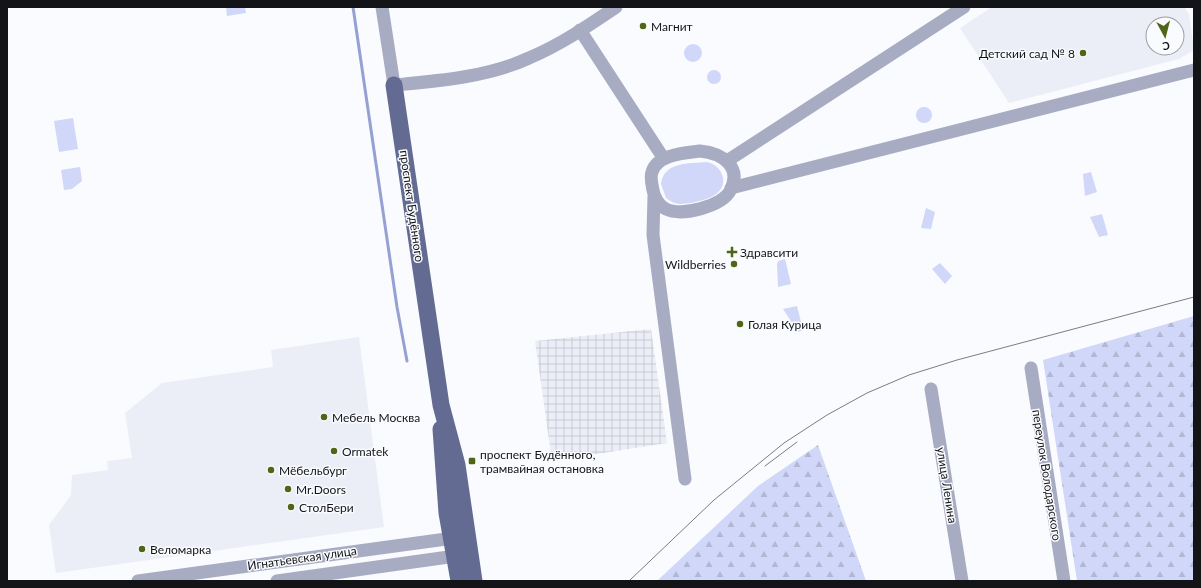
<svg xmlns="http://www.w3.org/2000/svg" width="1201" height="588" viewBox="0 0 1201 588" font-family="Lato,sans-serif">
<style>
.built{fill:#ebeef7;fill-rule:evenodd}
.industrial{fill:url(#industrial-grid)}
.green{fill:#d0d7f8}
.forest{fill:url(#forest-firs)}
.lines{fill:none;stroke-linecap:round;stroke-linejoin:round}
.stream{stroke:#96a1d3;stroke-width:3}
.minor{stroke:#a7acc3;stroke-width:13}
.major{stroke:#636b93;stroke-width:17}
.tram{stroke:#7c7d80;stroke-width:1}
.poi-dot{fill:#4e6615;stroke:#fafbfe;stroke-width:1.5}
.labels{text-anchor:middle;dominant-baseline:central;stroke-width:3;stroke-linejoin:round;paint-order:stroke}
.poi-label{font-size:12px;fill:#131417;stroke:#fafbfe;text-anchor:start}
.street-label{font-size:12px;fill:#131417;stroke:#fafbfe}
</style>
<defs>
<pattern id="industrial-grid" width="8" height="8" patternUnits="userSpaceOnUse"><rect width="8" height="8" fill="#ebeef7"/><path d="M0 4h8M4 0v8" fill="none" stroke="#c9cbd3"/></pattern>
<pattern id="forest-firs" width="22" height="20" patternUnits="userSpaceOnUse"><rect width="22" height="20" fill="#d0d7f8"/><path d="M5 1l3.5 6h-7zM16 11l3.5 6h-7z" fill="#b2b8d4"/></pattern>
</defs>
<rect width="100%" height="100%" fill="#fafbfe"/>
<!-- built -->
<path class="built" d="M 992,7 L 1184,7 L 1189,14 L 1194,50 L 1179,59 L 1009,103 L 960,28 ZM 1153,24 L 1177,24 L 1177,48 L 1153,48 Z
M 359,337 L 384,527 L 56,573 L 49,525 L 71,495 L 72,475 L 108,470 L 107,461 L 132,458 L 125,413 L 162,383 L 273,367 L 271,350 Z"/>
<!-- industrial -->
<path class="industrial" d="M 651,329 L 667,443 L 552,461 L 535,341 Z"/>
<!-- green -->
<path class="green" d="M 226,7 L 245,7 L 246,13 L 227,16 Z
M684 53a9 9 0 1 1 18 0a9 9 0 1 1-18 0Z
M707 77a7 7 0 1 1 14 0a7 7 0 1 1-14 0Z
M916 115a8 8 0 1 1 16 0a8 8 0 1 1-16 0Z
M 73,118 L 78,149 L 59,152 L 54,121 Z
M 707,162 C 722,165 730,184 716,194 C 709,200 689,204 680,204 C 675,204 670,201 666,198 L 661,184 C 664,161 689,164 707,162 Z
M 80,167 L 82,181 L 72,189 L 64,190 L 61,170 Z
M 1091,172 L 1097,192 L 1085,196 L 1083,174 Z
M 926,208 L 935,212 L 931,229 L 921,228 Z
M 1102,214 L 1108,235 L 1099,237 L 1090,217 Z
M 785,259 L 791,284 L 778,287 L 777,264 L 778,261 Z
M 940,263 L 952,276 L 945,284 L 932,269 Z
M 797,306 L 803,330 L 798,332 L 783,309 Z"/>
<!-- forest -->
<path class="forest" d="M 1194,316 L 1194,581 L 1077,581 L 1043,360 Z
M 818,445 L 866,581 L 657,581 L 758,486 Z"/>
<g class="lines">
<!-- stream -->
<path class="stream" d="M 353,7 L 397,307 L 407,361"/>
<!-- minor -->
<path class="minor" d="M 382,7 L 394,85 C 438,81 488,77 529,58 C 560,45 588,26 616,7
M 580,30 L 664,159
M 700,151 C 722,153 743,167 730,191 C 722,206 682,217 666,209 C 659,206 654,197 653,190 C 652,185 650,177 652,172 C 657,154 686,153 700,151 Z
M 727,161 L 964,7
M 731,188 L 1194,70
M 654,196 L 653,235 L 685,479
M 1031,368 L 1064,581
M 931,389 L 962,581
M 138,581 L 461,537
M 277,581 L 463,555"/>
<!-- major -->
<path class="major" d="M 394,85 L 441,405 L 457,465 L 474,581
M 441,429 L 447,513 L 459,581"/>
<!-- tram -->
<path class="tram" d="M 765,466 L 797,442
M 629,581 L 714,500 L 784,443 L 827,415 L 867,393 L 909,375 L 957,360 L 1194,297"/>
</g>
<!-- markers -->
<g class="poi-dot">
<circle cx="643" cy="26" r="4"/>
<circle cx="1083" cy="53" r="4"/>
<path d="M730 246h4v4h4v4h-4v4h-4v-4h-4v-4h4z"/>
<circle cx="734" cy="264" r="4"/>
<circle cx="740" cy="324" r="4"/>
<circle cx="324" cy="417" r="4"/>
<circle cx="334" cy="451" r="4"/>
<rect x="468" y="457" width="8" height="8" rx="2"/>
<circle cx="271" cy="470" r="4"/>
<circle cx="288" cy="489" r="4"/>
<circle cx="291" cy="507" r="4"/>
<circle cx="142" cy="549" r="4"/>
</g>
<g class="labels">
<!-- poi labels -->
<g class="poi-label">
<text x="651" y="26">Магнит</text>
<text x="1075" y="53" text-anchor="end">Детский сад № 8</text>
<text x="740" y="252">Здравсити</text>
<text x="726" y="264" text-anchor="end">Wildberries</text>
<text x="748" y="324">Голая Курица</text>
<text x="332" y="417">Мебель Москва</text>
<text x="342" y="451">Ormatek</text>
<text x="480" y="454">проспект Будённого,<tspan x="480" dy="14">трамвайная остановка</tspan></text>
<text x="279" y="470">Мёбельбург</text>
<text x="296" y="489">Mr.Doors</text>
<text x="299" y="507">СтолБери</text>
<text x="150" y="549">Веломарка</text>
</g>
<!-- street labels -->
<g class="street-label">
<text transform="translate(412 206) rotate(82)">проспект Будённого</text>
<text transform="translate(1047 475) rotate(81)">переулок Володарского</text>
<text transform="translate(947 485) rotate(81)">улица Ленина</text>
<text transform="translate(302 558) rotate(-8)">Игнатьевская улица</text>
</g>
</g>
<!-- border -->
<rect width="1201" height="588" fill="none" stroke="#131417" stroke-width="16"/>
<!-- north arrow -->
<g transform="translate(1165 36) rotate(173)"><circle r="19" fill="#fafbfe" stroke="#9e9fa2"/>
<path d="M0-3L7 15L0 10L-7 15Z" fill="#4e6615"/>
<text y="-6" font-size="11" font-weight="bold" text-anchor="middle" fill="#131417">С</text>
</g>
</svg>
